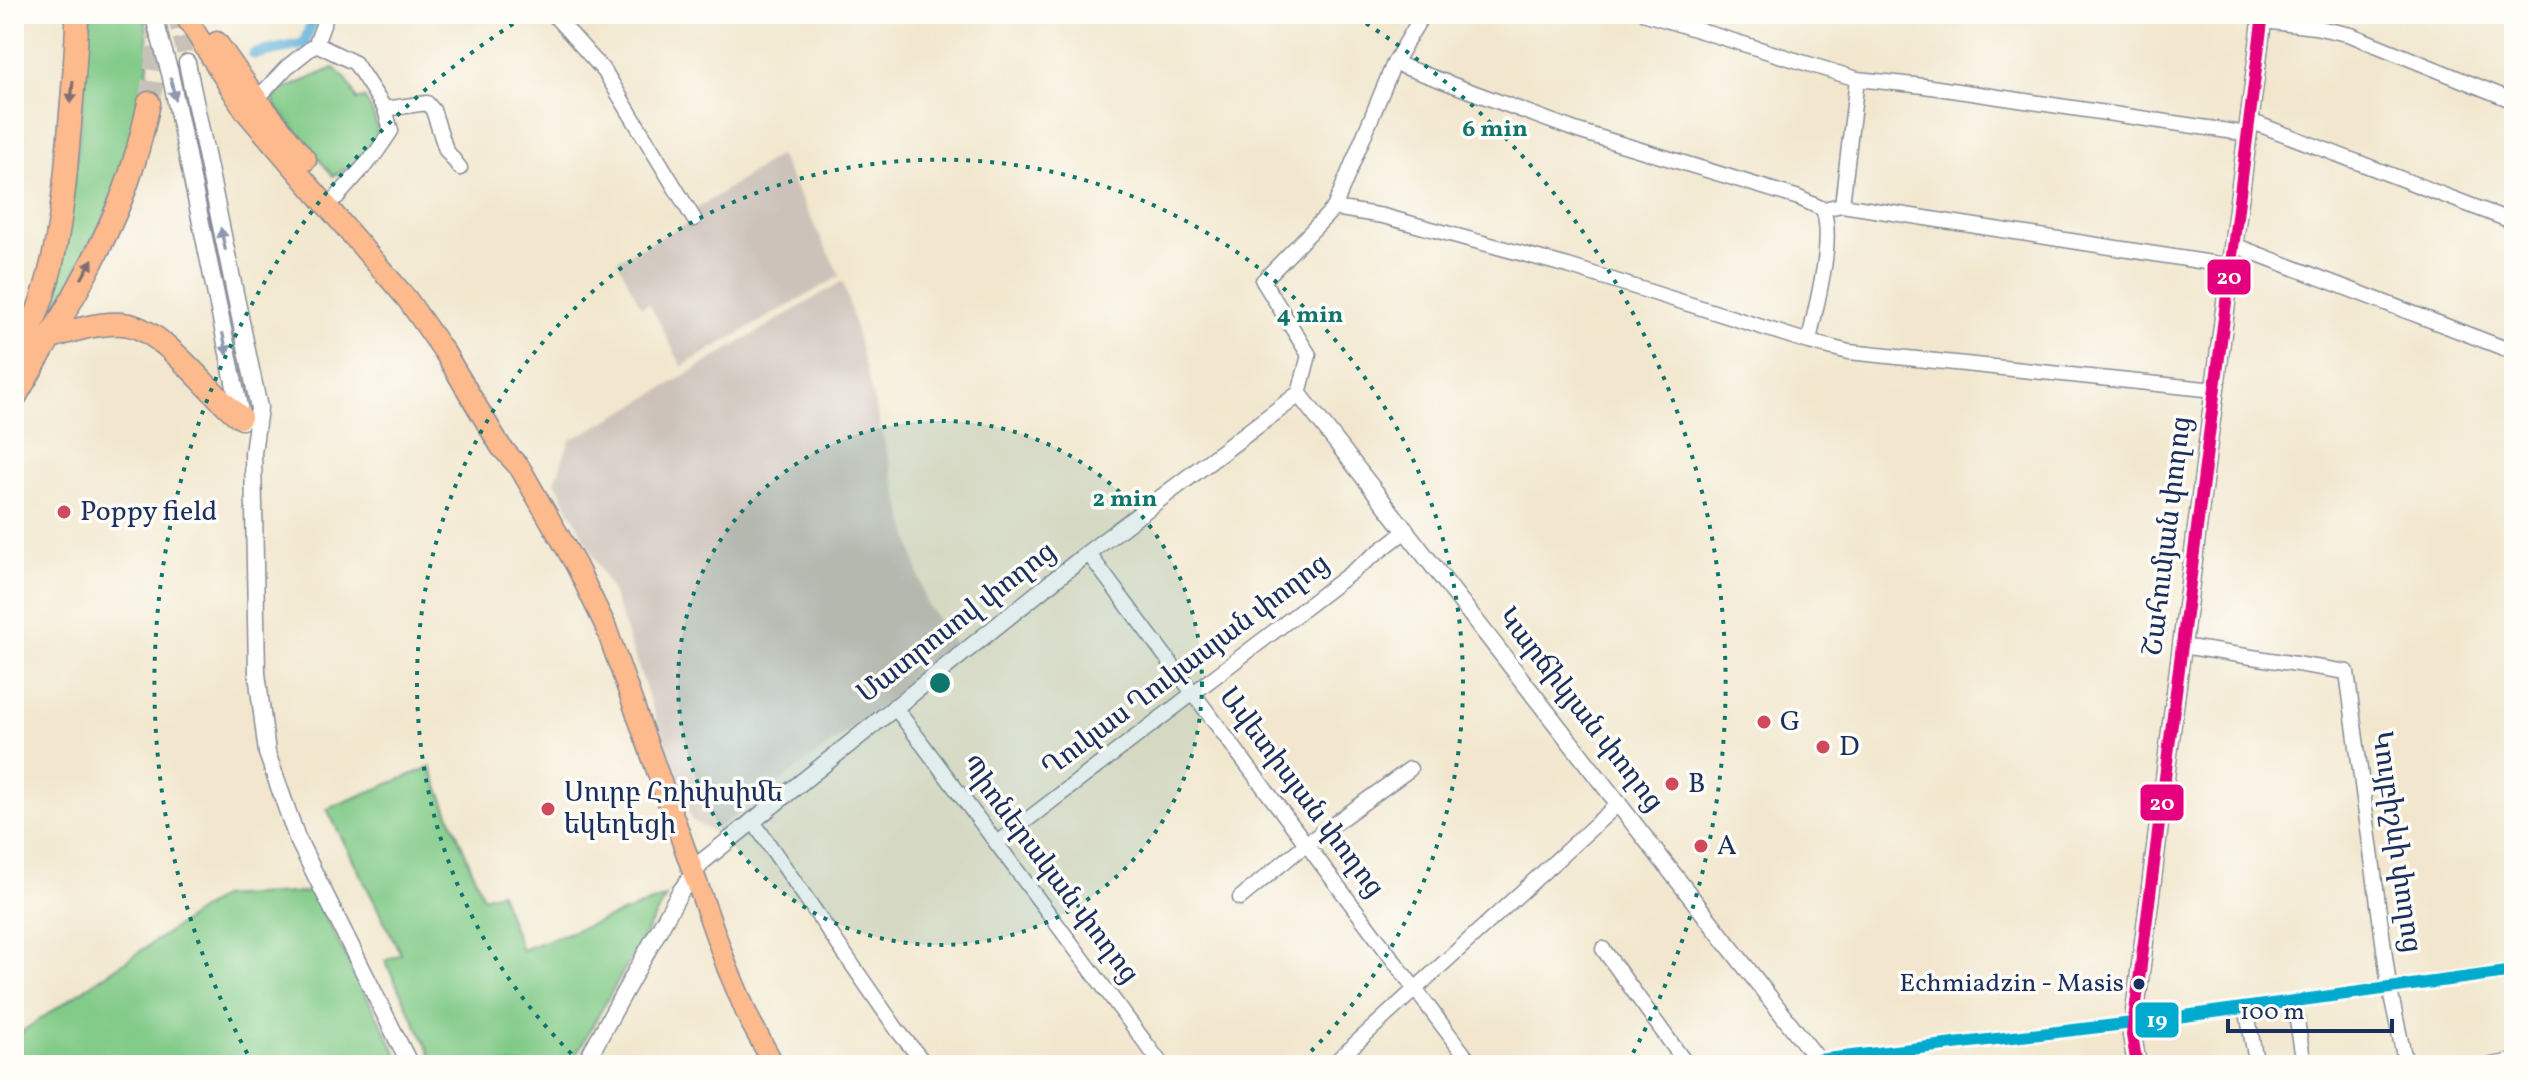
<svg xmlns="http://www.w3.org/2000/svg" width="2528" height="1079" viewBox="0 0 2528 1079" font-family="Vollkorn,'Noto Serif Armenian',serif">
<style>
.industrial{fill:#ccc2b9}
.green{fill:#81ca87;stroke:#4e7c72;stroke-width:2}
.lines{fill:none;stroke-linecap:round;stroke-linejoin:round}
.canal{stroke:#5db0d8;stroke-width:11}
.tertiary-tunnel{stroke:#c7c2b8;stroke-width:16;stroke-dasharray:16 8;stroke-linecap:butt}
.trunk-tunnel{stroke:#c7c2b8;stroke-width:22;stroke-dasharray:22 11;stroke-linecap:butt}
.minor-casing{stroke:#868b96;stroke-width:17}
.tertiary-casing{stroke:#868b96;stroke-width:19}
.secondary-casing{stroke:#868b96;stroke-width:21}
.primary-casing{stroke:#868b96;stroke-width:23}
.trunk-casing{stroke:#868b96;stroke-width:25}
.minor{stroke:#fff;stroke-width:14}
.tertiary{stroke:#fff;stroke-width:16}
.secondary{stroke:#fee3d1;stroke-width:18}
.primary{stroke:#fcba8d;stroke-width:20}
.trunk{stroke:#fcba8d;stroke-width:22}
.bus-1-casing{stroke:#fdfcf7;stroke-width:18}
.bus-2-casing{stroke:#fdfcf7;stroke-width:18}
.bus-1{stroke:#00a9ce;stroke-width:12}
.bus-2{stroke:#e5007d;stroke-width:12}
.oneway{fill:#8d97ae}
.oneway2{fill:#806e73}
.ring{fill:none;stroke:#0f766e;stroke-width:4;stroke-dasharray:4 8}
.poi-dot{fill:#d1495b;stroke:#fdfcf7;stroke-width:3}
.bus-dot{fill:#1b2f5e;stroke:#fdfcf7;stroke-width:3}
.labels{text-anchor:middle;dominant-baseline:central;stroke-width:7;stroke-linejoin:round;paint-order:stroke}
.bus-label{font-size:26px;fill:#1b2f5e;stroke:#fdfcf7;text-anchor:end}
.poi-label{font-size:28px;fill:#1b2f5e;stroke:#fdfcf7;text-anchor:start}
.street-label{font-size:28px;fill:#1b2f5e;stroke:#fdfcf7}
.centre{fill:#0f766e;stroke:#fdfcf7;stroke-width:4}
.ring-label{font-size:24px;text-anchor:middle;font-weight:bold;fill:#0f766e;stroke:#fdfcf7;stroke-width:7;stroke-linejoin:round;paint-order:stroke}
.line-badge{stroke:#fdfcf7;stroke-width:3}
.badge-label{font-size:22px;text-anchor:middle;font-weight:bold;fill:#fff}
</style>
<rect width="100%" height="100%" fill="#fdfcf7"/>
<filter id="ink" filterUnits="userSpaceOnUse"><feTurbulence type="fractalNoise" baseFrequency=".0125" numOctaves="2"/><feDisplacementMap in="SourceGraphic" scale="16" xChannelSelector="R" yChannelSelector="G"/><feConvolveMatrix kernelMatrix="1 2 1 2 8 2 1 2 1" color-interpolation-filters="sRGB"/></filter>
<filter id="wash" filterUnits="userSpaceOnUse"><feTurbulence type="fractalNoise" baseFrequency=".006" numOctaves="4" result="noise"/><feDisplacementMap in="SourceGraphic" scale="32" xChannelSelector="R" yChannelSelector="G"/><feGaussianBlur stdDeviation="1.8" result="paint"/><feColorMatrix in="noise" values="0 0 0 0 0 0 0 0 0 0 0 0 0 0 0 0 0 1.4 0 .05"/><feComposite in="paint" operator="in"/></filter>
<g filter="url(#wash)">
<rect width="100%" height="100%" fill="#f2e7ce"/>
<!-- industrial -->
<path class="industrial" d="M 779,155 L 840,276 L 682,366 L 649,303 L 641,307 L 617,260 L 690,222 L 687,215 Z
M 843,281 L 926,603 L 958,649 L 713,832 L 692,821 L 612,592 L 555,481 L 570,440 L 632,407 Z"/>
<!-- green -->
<path class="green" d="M 88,14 L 145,14 L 149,52 L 145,96 L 129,156 L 102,221 L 14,387 L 14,371 L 70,212 L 82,111 Z
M 334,68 L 347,80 L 357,100 L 364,98 C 372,109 379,125 377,139 L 364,152 L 363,159 L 333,176 L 276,107 L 273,98 L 276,93 Z
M 430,767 L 483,897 L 500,892 L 521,950 L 666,897 L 570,1065 L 436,1065 L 385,961 L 401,954 L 327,809 Z
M 312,892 L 403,1065 L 14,1065 L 14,1037 L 220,897 Z"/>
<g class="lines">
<!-- canal -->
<path class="canal" d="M 2512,14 L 2514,15
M 254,54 L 304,44 L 315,14"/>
</g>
</g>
<g filter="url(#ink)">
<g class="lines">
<!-- tertiary-tunnel -->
<path class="tertiary-tunnel" d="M 175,14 L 187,63"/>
<!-- trunk-tunnel -->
<path class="trunk-tunnel" d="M 149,103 L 159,40 L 157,26"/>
<defs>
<path id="minor" d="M 553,14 L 605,72 L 694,219
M 1646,14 L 1857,79 L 1924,86 L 2248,134
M 2263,21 L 2315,27 L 2351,35 L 2514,101
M 316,44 L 355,63 L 385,109 L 391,131 L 376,153 L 337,197
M 1394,63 L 1578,131 L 1799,198 L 1823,209 L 1842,205 L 2231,266
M 252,104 L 287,67 L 316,44 L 327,14
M 385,109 L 427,103 L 433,110 L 446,150 L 460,168
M 2250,121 L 2514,222
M 1842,205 L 1857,79
M 1334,208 L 1383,216 L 1568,266 L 1809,342 L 1849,352 L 2215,390
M 2234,245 L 2514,352
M 1809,342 C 1815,306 1835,243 1823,209
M 1299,394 L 1309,355 L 1263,281 L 1334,208 L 1394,63 L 1423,14
M 1088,553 L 1472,1065
M 2182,646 L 2347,672 L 2389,986 L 2406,1065
M 894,706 L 1162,1065
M 752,820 L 898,1031 L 926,1065
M 998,842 L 1407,530
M 1240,898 L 1306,844 L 1410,769
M 1603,949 L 1687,1065
M 2294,1001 L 2304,1065
M 2246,1007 L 2256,1061 L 2252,1065
M 1332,1065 L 1619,803
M 1799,1065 L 1818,1060 L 2133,1023 L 2514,971
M 2491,1065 L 2514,1061"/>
<path id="tertiary" d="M 153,14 L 170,73 L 242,421
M 187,63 L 259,408 L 253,453 L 257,673 L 267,753 L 297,838 L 410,1065
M 584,1065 L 680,892 L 703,861 L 1088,553 L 1299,394 L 1818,1060 L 1819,1065"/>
<path id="secondary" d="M 2137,1065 L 2132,1035 L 2263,14"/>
<path id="primary" d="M 184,14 L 245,111 L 407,299 L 445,353 L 501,447 L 520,468 L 577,567 L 605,625 L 727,967 L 749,1019 L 774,1065
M 217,42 L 257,99 L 306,160"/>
<path id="trunk" d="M 49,338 C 71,331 100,322 123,324 C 163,327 208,393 240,417
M 14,361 C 57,289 63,206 70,124 C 73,88 77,51 77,14
M 14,399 C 50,337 89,275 117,209 C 132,175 141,140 149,103"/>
</defs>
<!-- minor casing -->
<use href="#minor" class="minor-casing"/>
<!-- tertiary casing -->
<use href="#tertiary" class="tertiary-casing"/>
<!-- secondary casing -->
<use href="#secondary" class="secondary-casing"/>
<!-- primary casing -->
<use href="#primary" class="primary-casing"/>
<!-- trunk casing -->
<use href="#trunk" class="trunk-casing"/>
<!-- minor -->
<use href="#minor" class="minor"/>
<!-- tertiary -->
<use href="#tertiary" class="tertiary"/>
<!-- secondary -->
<use href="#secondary" class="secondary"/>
<!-- primary -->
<use href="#primary" class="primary"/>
<!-- trunk -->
<use href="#trunk" class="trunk"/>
<defs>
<path id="bus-1" d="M 1799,1065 L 1818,1060 L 2133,1023 L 2514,971"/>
<path id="bus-2" d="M 2137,1065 L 2132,1035 L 2263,14"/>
</defs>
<!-- bus-1 casing -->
<use href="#bus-1" class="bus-1-casing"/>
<!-- bus-2 casing -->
<use href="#bus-2" class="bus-2-casing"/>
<!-- bus-1 -->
<use href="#bus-1" class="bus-1"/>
<!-- bus-2 -->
<use href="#bus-2" class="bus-2"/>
</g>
<!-- one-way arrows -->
<defs><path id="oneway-solid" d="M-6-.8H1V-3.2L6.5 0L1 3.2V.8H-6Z" transform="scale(2)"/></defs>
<g class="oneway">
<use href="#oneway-solid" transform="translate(173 89) rotate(78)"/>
<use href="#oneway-solid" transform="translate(223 239) rotate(-102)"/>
<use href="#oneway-solid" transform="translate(225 344) rotate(78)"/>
</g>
<g class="oneway2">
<use href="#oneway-solid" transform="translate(72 92) rotate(95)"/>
<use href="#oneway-solid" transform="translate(87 269) rotate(-61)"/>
</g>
</g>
<!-- distance rings -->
<circle cx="940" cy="683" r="262" fill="#0f766e" fill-opacity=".12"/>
<g class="ring">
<circle cx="940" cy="683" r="262"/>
<path d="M580 1062A523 523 0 1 1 1300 1062"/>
<path d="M253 1064A785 785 0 0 1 524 17M1356 17A785 785 0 0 1 1627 1064"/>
</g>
<!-- markers -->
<g class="poi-dot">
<circle cx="64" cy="512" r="8"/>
<circle cx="1764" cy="722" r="8"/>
<circle cx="1823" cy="747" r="8"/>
<circle cx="1672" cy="784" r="8"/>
<circle cx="548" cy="809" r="8"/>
<circle cx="1701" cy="846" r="8"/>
</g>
<circle class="bus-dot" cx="2139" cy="984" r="7"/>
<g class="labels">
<!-- bus labels -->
<g class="bus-label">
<text x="2124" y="984">Echmiadzin - Masis</text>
</g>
<!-- poi labels -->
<g class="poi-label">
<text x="80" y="512">Poppy field</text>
<text x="1780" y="722">G</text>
<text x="1839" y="747">D</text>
<text x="1688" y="784">B</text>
<text x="564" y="793">Սուրբ Հռիփսիմե<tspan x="564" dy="32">եկեղեցի</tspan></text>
<text x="1717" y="846">A</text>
</g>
<!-- street labels -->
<g class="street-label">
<text transform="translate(2168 536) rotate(-83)">Շահումյան փողոց</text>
<text transform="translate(957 623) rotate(-38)">Մատրոսով փողոց</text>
<text transform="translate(1186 666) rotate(-37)">Ղուկաս Ղուկասյան փողոց</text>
<text transform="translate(1580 710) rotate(52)">Կարճիկյան փողոց</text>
<text transform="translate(1301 793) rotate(53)">Ավետիսյան փողոց</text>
<text transform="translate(2396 842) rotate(82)">Կույբիշևի փողոց</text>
<text transform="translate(1049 870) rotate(53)">Պիոներական փողոց</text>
</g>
</g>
<circle cx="940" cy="683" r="12" class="centre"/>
<g class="ring-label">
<text x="1495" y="136">6 min</text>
<text x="1310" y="322">4 min</text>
<text x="1125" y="506">2 min</text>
</g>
<g class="line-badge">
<rect x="2206" y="258" width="46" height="38" rx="8" fill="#e5007d"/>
<rect x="2139" y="783" width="46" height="39" rx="8" fill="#e5007d"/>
<rect x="2134" y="1001" width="46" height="38" rx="8" fill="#00a9ce"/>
</g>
<g class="badge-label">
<text x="2229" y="284">20</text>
<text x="2162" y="810">20</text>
<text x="2157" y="1027">19</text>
</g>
<!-- margin -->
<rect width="2528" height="1079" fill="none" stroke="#fdfcf7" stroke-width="48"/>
<!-- scale -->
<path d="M2228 1019v12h164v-12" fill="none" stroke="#1b2f5e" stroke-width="4"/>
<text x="2240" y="1019" font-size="24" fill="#1b2f5e" stroke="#fdfcf7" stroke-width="6" paint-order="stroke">100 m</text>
</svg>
